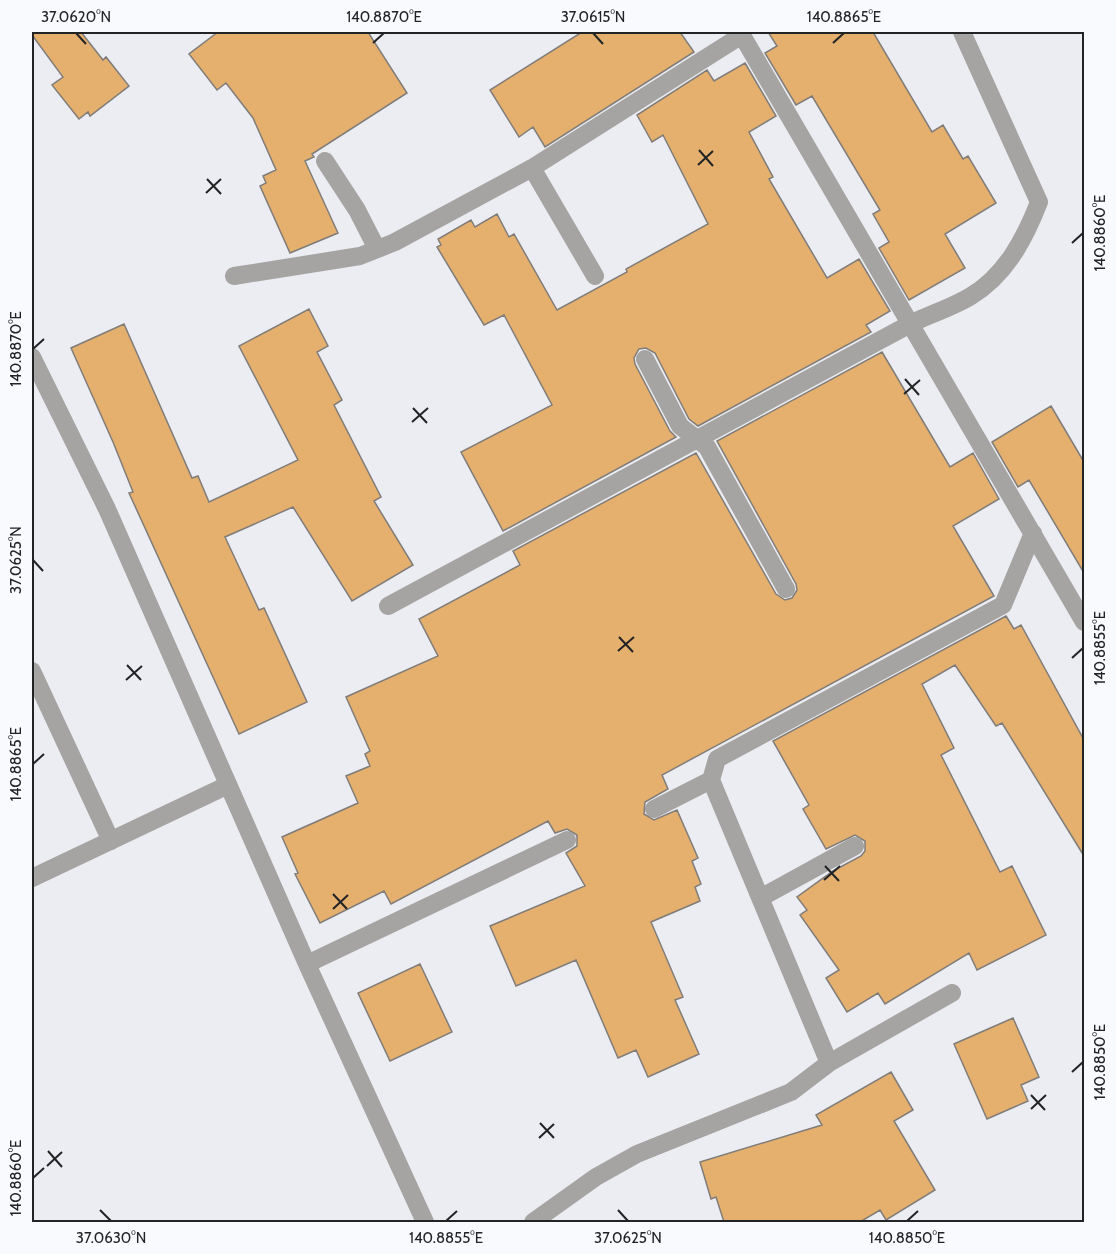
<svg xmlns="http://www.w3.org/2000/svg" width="1116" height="1254" viewBox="0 0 1116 1254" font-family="Cabin,sans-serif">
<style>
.building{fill:#e5b06e;stroke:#807c79;stroke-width:1.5}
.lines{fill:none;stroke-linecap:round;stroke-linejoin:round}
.lane{stroke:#a6a4a3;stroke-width:18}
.street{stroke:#a6a4a3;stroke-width:18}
.ticks{fill:none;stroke:#222325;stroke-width:2}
.neatline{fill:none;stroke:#222325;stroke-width:2}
.ticks-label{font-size:15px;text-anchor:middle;fill:#222325}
</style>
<rect width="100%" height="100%" fill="#ebedf2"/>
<!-- building -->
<path class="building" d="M 32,32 L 81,32 L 103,60 L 106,57 L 129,86 L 90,116 L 88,112 L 79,119 L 52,85 L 63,77 L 32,35 Z
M 218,32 L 368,32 L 407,93 L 312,154 L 314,157 L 305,161 L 338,233 L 290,253 L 260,186 L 266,183 L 263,176 L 276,170 L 253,118 L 226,83 L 217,90 L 189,54 Z
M 582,32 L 680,32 L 694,52 L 545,147 L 533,127 L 519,137 L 490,90 Z
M 768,32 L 873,32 L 932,132 L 943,125 L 963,159 L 968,156 L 996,203 L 945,234 L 965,268 L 909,300 L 879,248 L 889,242 L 873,214 L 880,210 L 812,96 L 796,105 L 765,53 L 777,46 Z
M 745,63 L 776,116 L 749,132 L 773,177 L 769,179 L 827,278 L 859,259 L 890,311 L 866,325 L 871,332 L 698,426 L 689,419 L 655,353 L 646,348 L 639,349 L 634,358 L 635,364 L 670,431 L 676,437 L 503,531 L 461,452 L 552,405 L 504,315 L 484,325 L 437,247 L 441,245 L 438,239 L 471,220 L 475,227 L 497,214 L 509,237 L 514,234 L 557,310 L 627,272 L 626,269 L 708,224 L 663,135 L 652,142 L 637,115 L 707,70 L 714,81 Z
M 309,309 L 328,346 L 317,352 L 342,400 L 334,405 L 381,497 L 374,501 L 413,565 L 352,601 L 293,507 L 225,537 L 259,610 L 264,608 L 307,702 L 239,734 L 129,493 L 133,492 L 113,442 L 71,348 L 124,324 L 192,478 L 198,476 L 209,502 L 298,460 L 239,346 Z
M 882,352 L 950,467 L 973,453 L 999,499 L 953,526 L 994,596 L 662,775 L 668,789 L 645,802 L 644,814 L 654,820 L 677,810 L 698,858 L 692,861 L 701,884 L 695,887 L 700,901 L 651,922 L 683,997 L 675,1000 L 699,1054 L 648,1077 L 636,1050 L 618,1058 L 576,960 L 516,986 L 490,926 L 585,886 L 566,853 L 577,846 L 577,835 L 567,829 L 555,833 L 548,821 L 391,904 L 384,891 L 320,923 L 295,874 L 298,873 L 282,837 L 358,803 L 346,776 L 370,766 L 365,754 L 370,751 L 346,697 L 438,656 L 419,619 L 520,565 L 513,551 L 696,453 L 776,594 L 785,600 L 792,598 L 797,590 L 796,584 L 717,441 Z
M 1051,406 L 1084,462 L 1084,573 L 1029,480 L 1018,487 L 992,442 Z
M 1006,616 L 1014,629 L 1021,625 L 1084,740 L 1084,856 L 1002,723 L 996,726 L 955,665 L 922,684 L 954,748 L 941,755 L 1000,872 L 1012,866 L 1046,935 L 977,970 L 969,953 L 885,1004 L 878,993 L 847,1012 L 826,978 L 839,970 L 800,915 L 807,910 L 797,897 L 833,871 L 861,856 L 865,851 L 865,841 L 855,835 L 826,849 L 803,809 L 809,805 L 773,741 Z
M 420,964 L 452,1032 L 390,1061 L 358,993 Z
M 1013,1018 L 1039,1077 L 1021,1085 L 1028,1101 L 987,1119 L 954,1044 Z
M 891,1072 L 913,1110 L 894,1121 L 935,1190 L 886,1220 L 880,1210 L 860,1222 L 724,1222 L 716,1197 L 711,1199 L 700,1162 L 822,1125 L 816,1115 Z"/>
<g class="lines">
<!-- lane -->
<path class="lane" d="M 32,671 L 111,841
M 32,878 L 228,785"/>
<!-- street -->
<path class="street" d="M 740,32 L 1084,622
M 325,161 L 357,210 L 377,249
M 532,168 L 595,276
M 234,276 L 360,256 L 395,242 L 532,168 L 742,35
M 32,357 L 107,509 L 307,964 L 425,1222
M 645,359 L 680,426 L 707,447 L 786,589
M 388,606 L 912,323 C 931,314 953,307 971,296 C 1006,275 1025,238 1039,202 L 962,32
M 711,780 L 717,759 L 1003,605 L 1033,533
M 654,809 L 711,780 L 829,1063
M 760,898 L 855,846
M 307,964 L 567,840
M 533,1222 L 596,1177 L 637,1154 L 791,1092 L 829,1063 L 952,993"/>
</g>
<!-- ticks -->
<path class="ticks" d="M 76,33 L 86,44M 593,33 L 603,44M 373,43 L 384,33M 833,43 L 844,33M 699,150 L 713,166M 698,165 L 713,151M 207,179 L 221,194M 206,193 L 221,179M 1072,243 L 1083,233M 33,349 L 44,339M 905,379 L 919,395M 904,394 L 920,380M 413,408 L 427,423M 412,422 L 428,408M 33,560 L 43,571M 619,637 L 633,652M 618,651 L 634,637M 1072,658 L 1083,648M 127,665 L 141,680M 126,680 L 142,666M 33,764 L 44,754M 825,866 L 839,881M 824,880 L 840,866M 333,894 L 347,909M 333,909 L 348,895M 1072,1072 L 1083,1062M 1031,1095 L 1045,1110M 1031,1109 L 1046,1095M 540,1123 L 554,1138M 539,1138 L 554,1124M 48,1151 L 62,1167M 47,1166 L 62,1152M 33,1178 L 44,1168M 100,1210 L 111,1221M 618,1210 L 628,1221M 446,1221 L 457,1211M 907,1221 L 918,1211"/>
<!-- border -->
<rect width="1116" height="1254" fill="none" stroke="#f8fafe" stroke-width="66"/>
<rect x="33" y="33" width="1050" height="1188" class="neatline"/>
<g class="ticks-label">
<text x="76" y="22">37.0620°N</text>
<text x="384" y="22">140.8870°E</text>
<text x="593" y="22">37.0615°N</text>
<text x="844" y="22">140.8865°E</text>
<text transform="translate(1100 233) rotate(-90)" y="5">140.8860°E</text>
<text transform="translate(16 349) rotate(-90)" y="5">140.8870°E</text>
<text transform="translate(16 560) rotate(-90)" y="5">37.0625°N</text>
<text transform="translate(1100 648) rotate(-90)" y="5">140.8855°E</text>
<text transform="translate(16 764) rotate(-90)" y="5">140.8865°E</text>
<text transform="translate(1100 1062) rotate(-90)" y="5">140.8850°E</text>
<text transform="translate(16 1178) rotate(-90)" y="5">140.8860°E</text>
<text x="111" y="1243">37.0630°N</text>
<text x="446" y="1243">140.8855°E</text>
<text x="628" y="1243">37.0625°N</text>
<text x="907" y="1243">140.8850°E</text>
</g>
</svg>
